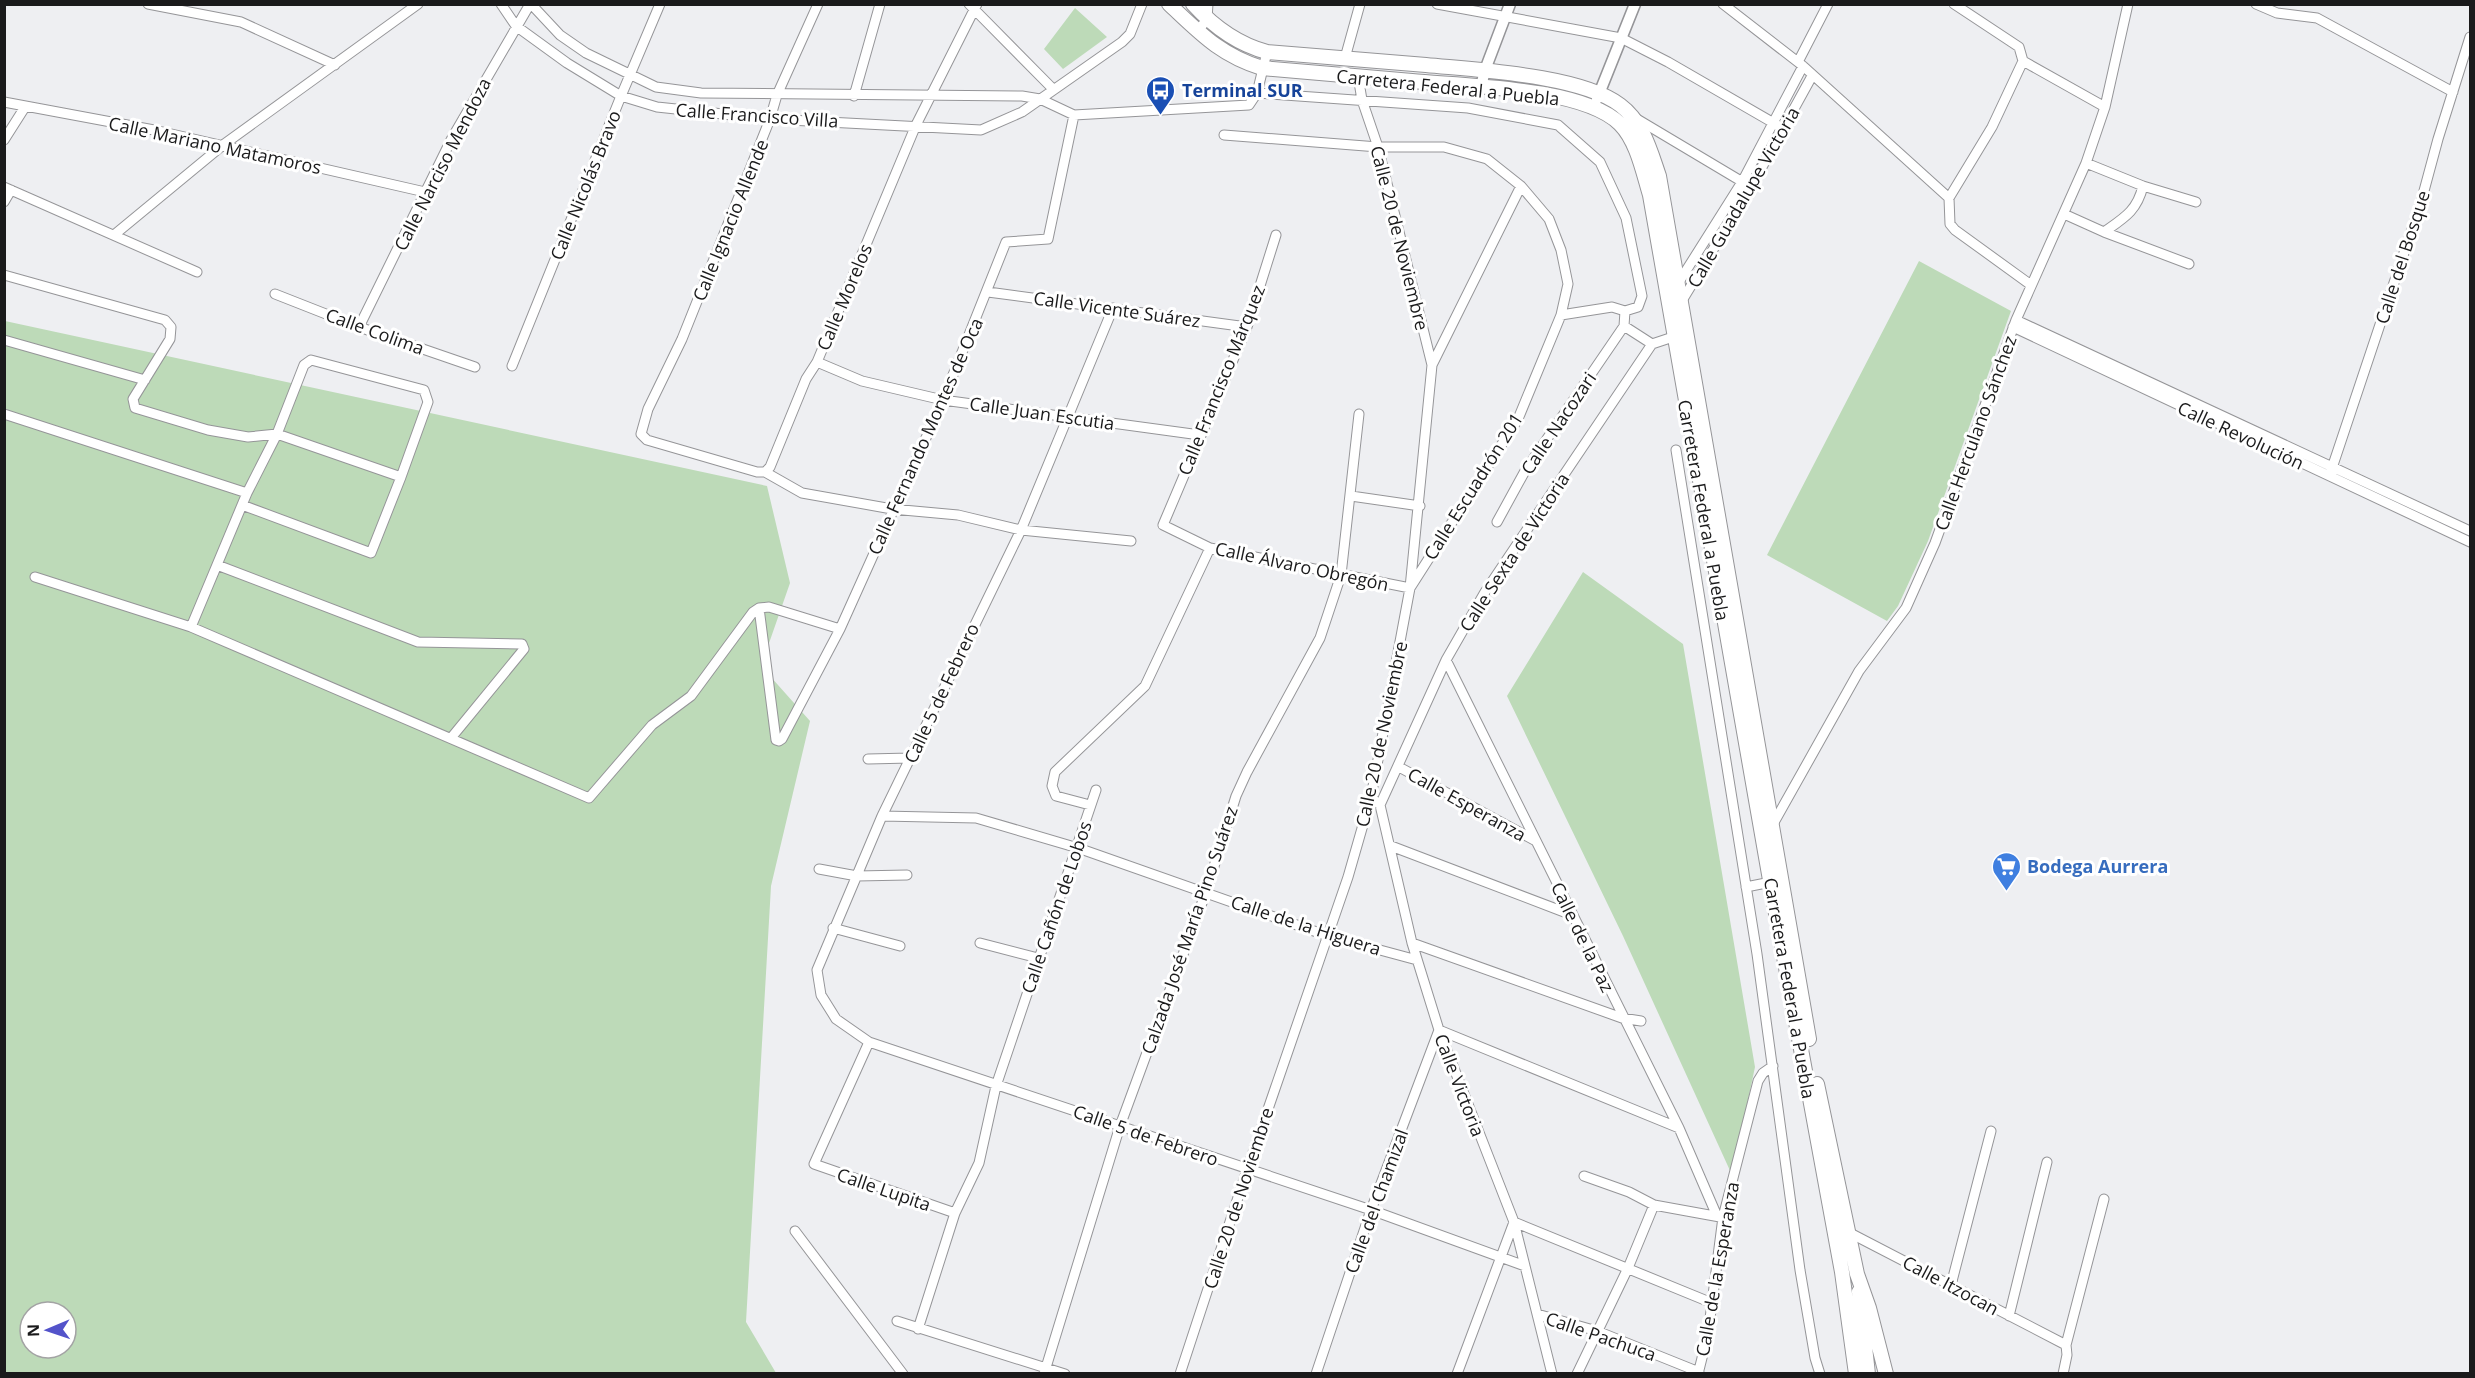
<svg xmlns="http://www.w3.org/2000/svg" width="2475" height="1378" viewBox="0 0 2475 1378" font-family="'Open Sans',sans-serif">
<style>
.green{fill:#bddab8;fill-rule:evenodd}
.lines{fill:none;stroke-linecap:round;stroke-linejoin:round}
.minor-casing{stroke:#959598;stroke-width:11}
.tertiary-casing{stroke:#959598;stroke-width:13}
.primary-casing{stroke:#959598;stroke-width:16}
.minor{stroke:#fff;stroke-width:9}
.tertiary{stroke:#fff;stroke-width:10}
.primary{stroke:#fff;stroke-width:14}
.labels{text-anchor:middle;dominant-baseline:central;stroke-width:6;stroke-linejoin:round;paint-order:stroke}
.street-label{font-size:18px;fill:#1a1a1b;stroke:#fff}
.transit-label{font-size:18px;font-weight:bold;fill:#164399;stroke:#fff;text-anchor:start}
.shop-label{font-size:18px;font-weight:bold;fill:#366cbe;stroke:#fff;text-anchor:start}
</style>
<rect width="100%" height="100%" fill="#eeeff2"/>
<!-- green -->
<path class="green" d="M 1075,8 L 1107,37 L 1063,69 L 1044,49 Z
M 1919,261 L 2011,311 L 1928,541 L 1898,606 L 1887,621 L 1767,555 Z
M 5,321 L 767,486 L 790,583 L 761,666 L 810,721 L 771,886 L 746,1322 L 776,1373 L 5,1374 ZM 30,1312 L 66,1312 L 66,1348 L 30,1348 Z
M 1583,572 L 1683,644 L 1755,1067 L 1732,1175 L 1623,936 L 1507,696 Z"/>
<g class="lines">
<defs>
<path id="minor" d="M 148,4 L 241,22 L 335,65
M 501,4 L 516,26 L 567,63 L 621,96 L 657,107 L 770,119 L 981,130 L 1022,112 L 1122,42 L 1130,34 L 1142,4
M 531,4 L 560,35 L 586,53 L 656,87 L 701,93 L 1022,96 L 1040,99 L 1074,115 L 1249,105 L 1257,93 L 1468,108 L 1558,125 L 1600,162 L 1626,218 L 1642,296 L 1638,307 L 1625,311
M 818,4 L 777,95 L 770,119 L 682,339 L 648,409 L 641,434 L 647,440 L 757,472 L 765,472 L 770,467 L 806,379 L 817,362 L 916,125 L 977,4
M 969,4 L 1053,89
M 1437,4 L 1621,38 L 1668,62 L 1784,129
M 1723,4 L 1803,66 L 1949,198 L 1950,224 L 1955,230 L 2031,285
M 1954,4 L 2019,47 L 2023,61 L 2105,107
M 2256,4 L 2277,13 L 2317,18 L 2453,92
M 1198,31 L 1207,19 L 1208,4
M 1345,58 L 1360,4
M 1798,62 L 1828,4
M 1257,93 L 1267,52
M 854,96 L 880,4
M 4,102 L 154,130 L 425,192
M 1637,119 L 1746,184
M 1224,135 L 1378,147 L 1444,147 L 1487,159 L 1521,186 L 1549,219 L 1561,250 L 1568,284 L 1561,315 L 1518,419 L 1410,588 L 1210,548 L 1163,525 L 1247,327 L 1276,235
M 4,140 L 25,107
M 2086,163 L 2143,186 L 2196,202
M 4,187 L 197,272
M 1949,198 L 1992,127 L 2023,61
M 4,202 L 11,190
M 2064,214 L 2104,232 L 2189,264
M 2104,232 C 2124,218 2137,211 2143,186
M 114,235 L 223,145 L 418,4
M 4,275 L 165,320 L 171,327 L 170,339 L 133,399 L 135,408 L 208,430 L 248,437 L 277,434 L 401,477
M 1677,285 L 1742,182 L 1803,66
M 988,292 L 1247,327
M 275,294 L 359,327 L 475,367
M 1680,304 L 1751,187 L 1812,76
M 1113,308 L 1021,530 L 882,816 L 817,970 L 821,995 L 836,1019 L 869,1042 L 1371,1210 L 1525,1266
M 1561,315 L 1612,307 L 1625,311 L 1624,326 L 1652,344
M 2016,320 L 2470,531
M 359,327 L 452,138 L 530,4
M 2013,327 L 2470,542
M 4,340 L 145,380
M 817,362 L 862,381 L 943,400 L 1200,435
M 1432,365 L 1521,186
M 512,366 L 621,96 L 660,4
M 4,414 L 247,493
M 1676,450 L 1757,954 L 1800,1270 L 1815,1358 L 1820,1374
M 2331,471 L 2421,202 L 2438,139 L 2470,37
M 765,472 L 802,493 L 892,509 L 958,515 L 1021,530 L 1131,541
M 1351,496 L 1420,506
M 1497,522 L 1525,471 L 1624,326
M 217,565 L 418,642 L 522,644 L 524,649 L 451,738
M 35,577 L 191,627 L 589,798 L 652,725 L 691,696 L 753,612 L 759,608 L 769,607 L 840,629
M 759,608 L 776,740 L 779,741 L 782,739 L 840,629 L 943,400 L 1006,242 L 1048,239 L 1074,115
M 191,627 L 247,493 L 277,434 L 304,365 L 311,360 L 424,390 L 428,402 L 401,477 L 371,553 L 242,505
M 1446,660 L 1679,1128 L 1717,1216
M 868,759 L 910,758
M 1399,767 L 1534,840
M 1371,797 L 1380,805 L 1412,943 L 1439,1030 L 1514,1222 L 1552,1374
M 1090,805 L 1056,796 L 1052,786 L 1055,772 L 1145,686 L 1210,548
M 1380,805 L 1446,660 L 1485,592 L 1652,344 L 1679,335
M 882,816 L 976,818 L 1078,848 L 1328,936 L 1417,960
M 1772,826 L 1859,671 L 1906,608 L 1935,543 L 2016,320 L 2086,163 L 2105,107 L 2128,4
M 1391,846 L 1572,915
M 819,869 L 857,876 L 907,875
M 1746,887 L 1771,882
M 833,928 L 900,946
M 980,943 L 1038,958
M 1412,943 L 1622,1018 L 1641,1021
M 869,1042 L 814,1164 L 955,1213
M 1584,1176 L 1629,1192 L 1654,1205
M 795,1231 L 903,1374
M 1844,1232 L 1848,1232 L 2066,1345
M 1951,1285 L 1991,1131
M 1537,1314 L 1597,1331 L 1699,1372
M 2009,1316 L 2047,1162
M 897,1321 L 1065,1374
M 918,1329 L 955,1213 L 979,1163 L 996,1086 L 1096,790
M 1044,1374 L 1120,1126 L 1206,892 L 1236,796 L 1247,772 L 1320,638 L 1341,575 L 1359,414
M 1180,1374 L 1247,1170 L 1348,877 L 1371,797 L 1410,588 L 1432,365 L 1378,147 L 1362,100 L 1358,76
M 1316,1374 L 1371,1210 L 1439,1030 L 1679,1128
M 1457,1374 L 1514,1222 L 1712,1303
M 1577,1374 L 1628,1268 L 1654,1205 L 1720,1217
M 1698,1374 L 1708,1334 L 1723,1217 L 1758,1081 L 1763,1073 L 1773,1066
M 2063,1374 L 2067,1355 L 2066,1345 L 2104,1199"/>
<path id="tertiary" d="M 1481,87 L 1485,70 L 1510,4
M 1597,99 L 1635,4"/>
<path id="primary" d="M 1169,4 C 1200,33 1220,55 1262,68 C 1312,72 1362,77 1412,81 C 1463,86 1583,87 1620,124 C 1637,141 1643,172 1650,195 L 1773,897 L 1842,1272 L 1856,1374
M 1193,4 C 1214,27 1237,44 1267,52 C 1320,56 1373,61 1426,65 C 1476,70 1581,75 1620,105 C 1643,122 1650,150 1659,176 L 1809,1039
M 1817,1084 L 1857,1274 L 1869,1308 L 1886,1374
M 1859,1292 L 1868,1374"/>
</defs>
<!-- minor casing -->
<use href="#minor" class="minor-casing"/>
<!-- tertiary casing -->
<use href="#tertiary" class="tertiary-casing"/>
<!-- primary casing -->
<use href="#primary" class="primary-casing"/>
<!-- minor -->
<use href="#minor" class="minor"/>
<!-- tertiary -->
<use href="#tertiary" class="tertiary"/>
<!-- primary -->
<use href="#primary" class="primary"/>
</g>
<!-- icons -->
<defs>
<symbol id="bus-pin" viewBox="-11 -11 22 30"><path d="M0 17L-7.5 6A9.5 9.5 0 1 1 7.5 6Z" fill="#1a4fb4" stroke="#fff"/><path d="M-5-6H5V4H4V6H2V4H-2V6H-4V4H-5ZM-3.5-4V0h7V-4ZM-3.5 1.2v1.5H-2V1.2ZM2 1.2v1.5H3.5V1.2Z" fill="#fff"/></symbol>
<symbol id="supermarket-pin" viewBox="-11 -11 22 30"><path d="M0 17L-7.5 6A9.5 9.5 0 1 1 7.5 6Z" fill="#3f7fe0" stroke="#fff"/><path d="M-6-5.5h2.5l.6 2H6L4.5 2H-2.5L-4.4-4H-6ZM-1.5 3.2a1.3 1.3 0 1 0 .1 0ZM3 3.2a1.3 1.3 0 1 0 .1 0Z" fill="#fff"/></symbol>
</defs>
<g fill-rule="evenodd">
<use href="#bus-pin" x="1144" y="74" width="33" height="45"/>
<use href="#supermarket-pin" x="1990" y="850" width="33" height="45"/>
</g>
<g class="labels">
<!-- street labels -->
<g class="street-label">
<text transform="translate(1448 87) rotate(6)">Carretera Federal a Puebla</text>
<text transform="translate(757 115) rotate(4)">Calle Francisco Villa</text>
<text transform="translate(215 145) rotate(12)">Calle Mariano Matamoros</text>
<text transform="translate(442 164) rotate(-63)">Calle Narciso Mendoza</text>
<text transform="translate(585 185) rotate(-68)">Calle Nicolás Bravo</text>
<text transform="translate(1743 197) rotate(-60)">Calle Guadalupe Victoria</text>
<text transform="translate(730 220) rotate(-68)">Calle Ignacio Allende</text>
<text transform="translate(1400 238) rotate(76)">Calle 20 de Noviembre</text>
<text transform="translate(2402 257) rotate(-72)">Calle del Bosque</text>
<text transform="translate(844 297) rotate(-67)">Calle Morelos</text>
<text transform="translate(1117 309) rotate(8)">Calle Vicente Suárez</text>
<text transform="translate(375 331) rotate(20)">Calle Colima</text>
<text transform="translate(1221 380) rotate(-68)">Calle Francisco Márquez</text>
<text transform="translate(1042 413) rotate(8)">Calle Juan Escutia</text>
<text transform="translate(1558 423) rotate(-56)">Calle Nacozari</text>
<text transform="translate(1975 433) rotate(-70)">Calle Herculano Sánchez</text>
<text transform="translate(2241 435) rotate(25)">Calle Revolución</text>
<text transform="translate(925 436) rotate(-66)">Calle Fernando Montes de Oca</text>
<text transform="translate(1473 486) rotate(-58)">Calle Escuadrón 201</text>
<text transform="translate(1704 510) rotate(80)">Carretera Federal a Puebla</text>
<text transform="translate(1514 552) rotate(-57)">Calle Sexta de Victoria</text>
<text transform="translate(1302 566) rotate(12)">Calle Álvaro Obregón</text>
<text transform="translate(941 693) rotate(-65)">Calle 5 de Febrero</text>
<text transform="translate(1381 734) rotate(-78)">Calle 20 de Noviembre</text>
<text transform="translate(1467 804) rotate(29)">Calle Esperanza</text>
<text transform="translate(1056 907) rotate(-71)">Calle Cañón de Lobos</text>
<text transform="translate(1306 925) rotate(18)">Calle de la Higuera</text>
<text transform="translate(1189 930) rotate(-71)">Calzada José María Pino Suárez</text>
<text transform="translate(1583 937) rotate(64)">Calle de la Paz</text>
<text transform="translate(1790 988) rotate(80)">Carretera Federal a Puebla</text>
<text transform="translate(1460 1085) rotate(69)">Calle Victoria</text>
<text transform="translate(1146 1135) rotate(19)">Calle 5 de Febrero</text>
<text transform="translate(884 1189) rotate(19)">Calle Lupita</text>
<text transform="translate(1238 1198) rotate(-72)">Calle 20 de Noviembre</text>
<text transform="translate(1376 1201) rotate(-70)">Calle del Chamizal</text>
<text transform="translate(1717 1269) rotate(-80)">Calle de la Esperanza</text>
<text transform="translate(1951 1285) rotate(28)">Calle Itzocan</text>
<text transform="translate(1601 1336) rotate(19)">Calle Pachuca</text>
</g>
<!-- transit labels -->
<g class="transit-label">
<text x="1182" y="90">Terminal SUR</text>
</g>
<!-- shop labels -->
<g class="shop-label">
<text x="2027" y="866">Bodega Aurrera</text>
</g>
</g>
<!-- border -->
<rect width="2475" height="1378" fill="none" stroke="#1a1a1b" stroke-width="12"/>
<!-- north arrow -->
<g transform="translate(48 1330) rotate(268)"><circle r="28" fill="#ffffff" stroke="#a3a3a4" stroke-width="1.5"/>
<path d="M0-4.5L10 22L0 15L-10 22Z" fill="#5353ca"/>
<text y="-9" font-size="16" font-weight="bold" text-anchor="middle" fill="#1a1a1b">N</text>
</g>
</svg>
